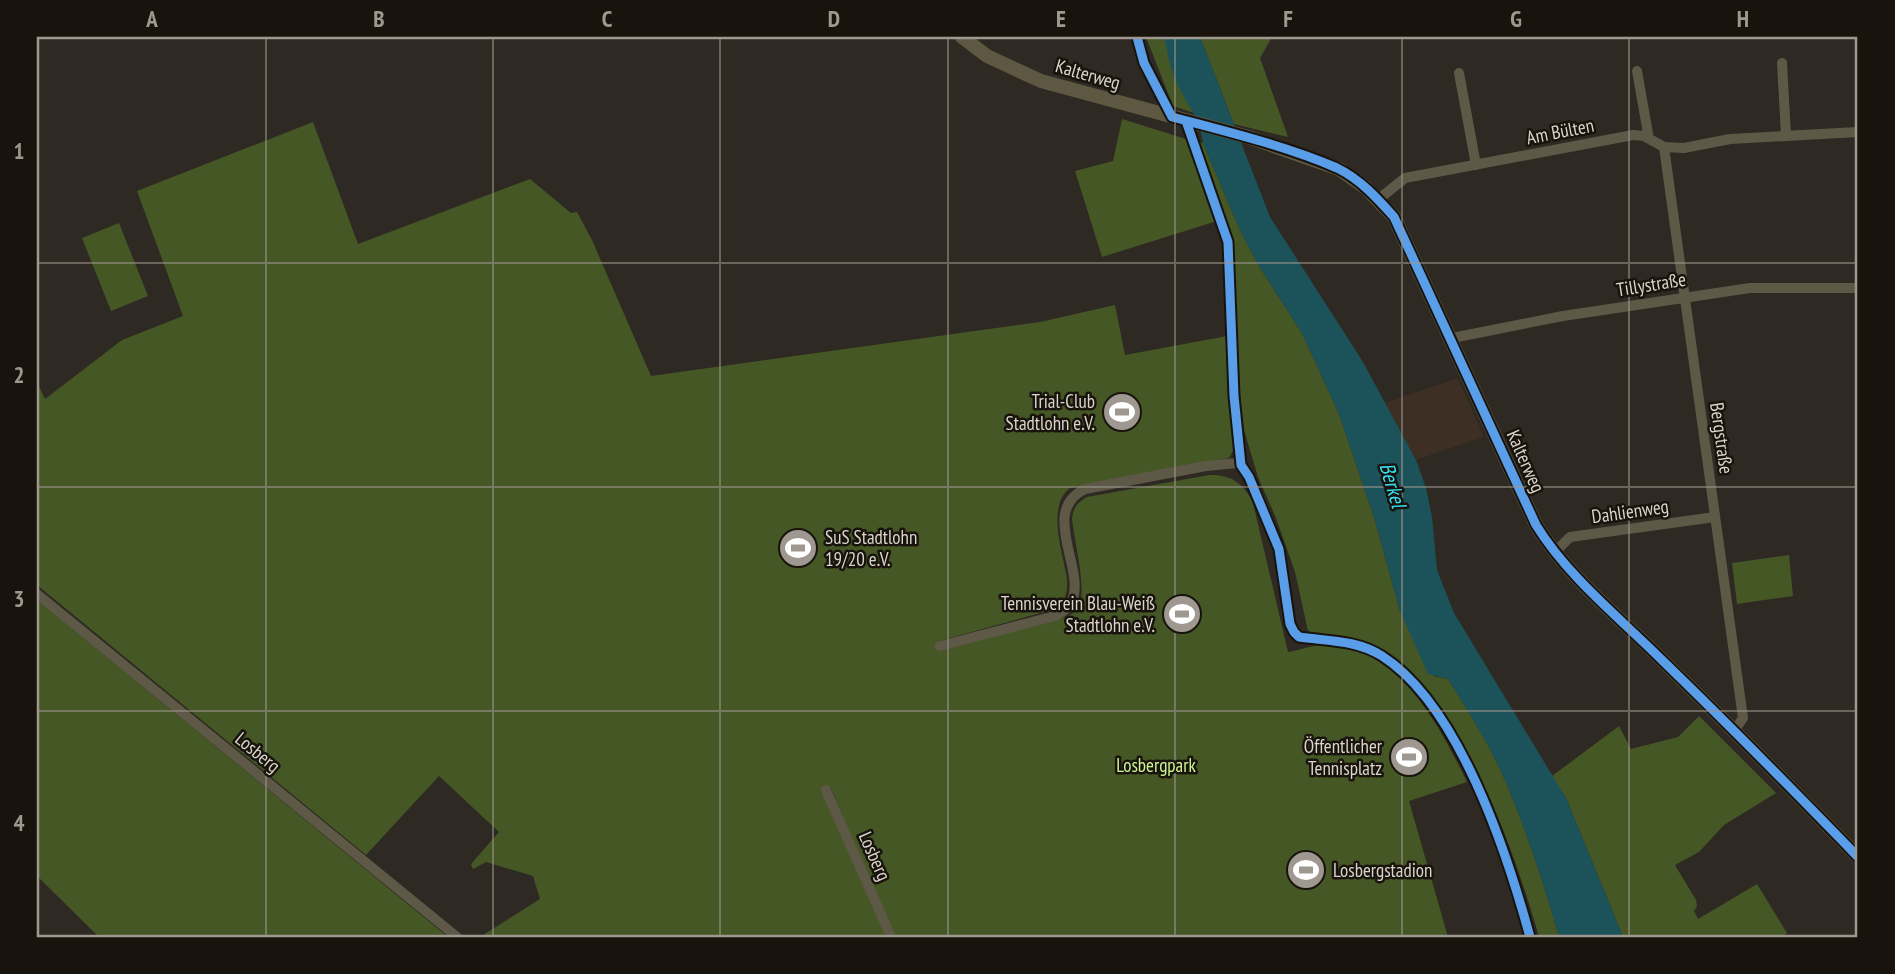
<svg xmlns="http://www.w3.org/2000/svg" width="1895" height="974" viewBox="0 0 1895 974" font-family="'PT Sans Narrow',sans-serif">
<style>
.commercial{fill:#3d2f24}
.green{fill:#465726}
.water{fill:#1c535a}
.lines{fill:none;stroke-linecap:round;stroke-linejoin:round}
.street{stroke:#5e5847;stroke-width:10}
.secondary{stroke:#5e5842;stroke-width:14}
.cycleway-casing{stroke:#18140d;stroke-width:13}
.cycleway{stroke:#5a9eea;stroke-width:9}
.grid{fill:none;stroke:#9e9890;stroke-width:2;stroke-opacity:0.55}
.labels{text-anchor:middle;dominant-baseline:central;stroke-width:5;stroke-linejoin:round;paint-order:stroke}
.street-label{font-size:19px;fill:#dad4cb;stroke:#18140d}
.poi-label{font-size:19px;fill:#dad4cb;stroke:#18140d;text-anchor:end}
.park-label{font-size:19px;fill:#cdf490;stroke:#18140d}
.water-label{font-size:21px;font-style:italic;fill:#35e0f3;stroke:#18140d}
.neatline{fill:none;stroke:#9e9890;stroke-width:2.5}
.grid-label{font-size:23px;text-anchor:middle;font-weight:bold;fill:#9e9890}
</style>
<rect width="100%" height="100%" fill="#2e2922"/>
<!-- commercial -->
<path class="commercial" d="M 1458,378 L 1484,437 L 1416,460 L 1385,403 Z"/>
<!-- green -->
<path class="green" d="M 1146,37 L 1164,37 L 1194,113 L 1173,106 Z
M 1200,37 L 1272,37 L 1260,58 L 1288,137 L 1234,124 Z
M 1122,119 L 1186,139 L 1217,221 L 1102,257 L 1075,171 L 1113,161 Z
M 313,122 L 358,244 L 530,179 L 571,213 L 577,212 L 592,240 L 651,376 L 1040,322 L 1115,305 L 1125,355 L 1227,336 L 1238,442 L 1229,458 L 1070,488 C 1046,506 1063,553 1067,579 L 1067,590 L 1063,604 L 1051,610 L 939,641 L 940,651 L 1059,619 C 1068,616 1077,613 1080,603 C 1086,587 1074,538 1072,519 C 1073,508 1077,503 1087,497 L 1209,475 C 1230,474 1244,483 1253,503 L 1288,652 C 1303,649 1319,643 1335,644 C 1401,651 1442,730 1467,782 L 1409,801 L 1448,937 L 894,937 L 831,788 L 823,791 L 887,937 L 480,937 L 540,899 L 533,876 L 486,862 L 473,869 L 471,864 L 499,832 L 439,776 L 366,855 L 37,585 L 37,382 L 45,399 L 122,340 L 183,316 L 137,191 Z
M 1195,141 L 1203,143 L 1240,230 L 1259,266 L 1303,335 L 1339,414 L 1374,517 L 1400,611 L 1434,676 L 1448,679 C 1468,711 1489,743 1504,778 C 1526,829 1544,883 1559,937 L 1539,937 C 1518,863 1467,712 1401,669 C 1386,659 1356,643 1339,637 C 1329,633 1317,636 1308,631 L 1295,572 L 1276,518 L 1258,477 L 1244,430 L 1231,309 L 1230,242 Z
M 119,223 L 148,296 L 111,311 L 82,238 Z
M 1789,555 L 1793,596 L 1737,604 L 1732,563 Z
M 37,600 L 448,937 L 99,937 L 37,876 Z
M 1699,716 L 1776,793 L 1724,825 L 1699,852 L 1675,865 L 1696,900 L 1697,906 L 1694,911 L 1698,919 L 1757,884 L 1787,933 L 1782,937 L 1623,937 L 1566,798 L 1552,776 L 1619,726 L 1631,749 L 1678,737 Z"/>
<!-- water -->
<path class="water" d="M 1164,37 L 1200,37 L 1270,217 L 1363,362 L 1416,460 L 1426,488 L 1432,517 L 1437,570 L 1454,613 L 1566,798 L 1623,937 L 1559,937 C 1544,883 1526,829 1504,778 C 1489,743 1468,711 1448,679 L 1428,674 L 1400,611 L 1374,517 L 1339,414 L 1303,335 L 1259,266 L 1240,230 L 1203,143 C 1199,115 1183,100 1173,74 C 1169,63 1167,49 1164,37 Z"/>
<g class="lines">
<!-- street -->
<path class="street" d="M 1137,37 L 1144,63 L 1172,117
M 1782,63 L 1786,135
M 1637,71 L 1649,139
M 1459,73 L 1476,165
M 1664,147 L 1743,718 L 1734,731
M 1379,199 L 1405,178 L 1633,135 L 1644,136 L 1664,147 L 1684,148 L 1730,139 L 1858,132
M 1452,338 L 1563,316 L 1750,288 L 1858,288
M 1555,552 L 1570,537 L 1715,517
M 37,594 L 457,937
M 940,646 L 1055,616 C 1062,612 1069,609 1072,601 C 1086,569 1039,511 1085,489 L 1206,466 L 1237,463 C 1256,476 1281,552 1284,576 C 1287,595 1282,624 1299,637 C 1328,641 1357,640 1382,656 C 1459,705 1507,853 1530,937
M 826,790 L 891,937"/>
<!-- secondary -->
<path class="secondary" d="M 962,37 L 987,56 L 1041,81 L 1248,137 L 1339,169 L 1366,188 L 1394,217 L 1536,525 C 1568,577 1620,618 1663,661 C 1729,725 1794,791 1858,857"/>
<defs>
<path id="cycleway" d="M 1137,37 L 1144,63 L 1172,117 C 1225,131 1286,146 1337,168 C 1360,179 1378,199 1394,217 L 1536,525 C 1568,577 1620,618 1663,661 C 1729,725 1794,791 1858,857
M 1186,121 L 1228,242 L 1234,396 L 1241,465 L 1249,477 L 1279,549 L 1290,624 L 1294,632 L 1299,637 C 1328,641 1357,640 1382,656 C 1459,705 1507,853 1530,937"/>
</defs>
<!-- cycleway casing -->
<use href="#cycleway" class="cycleway-casing"/>
<!-- cycleway -->
<use href="#cycleway" class="cycleway"/>
</g>
<!-- grid -->
<path class="grid" d="M 266,37 L 266,937M 493,37 L 493,937M 720,37 L 720,937M 948,37 L 948,937M 1175,37 L 1175,937M 1402,37 L 1402,937M 1629,37 L 1629,937M 37,263 L 1858,263M 37,487 L 1858,487M 37,711 L 1858,711"/>
<!-- icons -->
<defs>
<symbol id="stadium-disc" viewBox="-11 -11 22 22"><circle r="9.5" fill="#9e9890" stroke="#18140d"/><path d="M0-5a6.5 5 0 1 0 0 10a6.5 5 0 1 0 0-10ZM-3.5-1.8h7v3.6h-7Z" fill="#fff"/></symbol>
</defs>
<g fill-rule="evenodd">
<use href="#stadium-disc" x="1100" y="390" width="44" height="44"/>
<use href="#stadium-disc" x="776" y="526" width="44" height="44"/>
<use href="#stadium-disc" x="1160" y="592" width="44" height="44"/>
<use href="#stadium-disc" x="1387" y="735" width="44" height="44"/>
<use href="#stadium-disc" x="1284" y="848" width="44" height="44"/>
</g>
<g class="labels">
<!-- street labels -->
<g class="street-label">
<text transform="translate(1088 74) rotate(16)">Kalterweg</text>
<text transform="translate(1560 131) rotate(-11)">Am Bülten</text>
<text transform="translate(1651 284) rotate(-9)">Tillystraße</text>
<text transform="translate(1722 438) rotate(82)">Bergstraße</text>
<text transform="translate(1526 461) rotate(66)">Kalterweg</text>
<text transform="translate(1630 511) rotate(-8)">Dahlienweg</text>
<text transform="translate(258 752) rotate(39)">Losberg</text>
<text transform="translate(875 856) rotate(66)">Losberg</text>
</g>
<!-- poi labels -->
<g class="poi-label">
<text x="1095" y="401">Trial-Club<tspan x="1095" dy="22">Stadtlohn e.V.</tspan></text>
<text x="825" y="537" text-anchor="start">SuS Stadtlohn<tspan x="825" dy="22">19/20 e.V.</tspan></text>
<text x="1155" y="603">Tennisverein Blau-Weiß<tspan x="1155" dy="22">Stadtlohn e.V.</tspan></text>
<text x="1382" y="746">Öffentlicher<tspan x="1382" dy="22">Tennisplatz</tspan></text>
<text x="1333" y="870" text-anchor="start">Losbergstadion</text>
</g>
<!-- park labels -->
<g class="park-label">
<text x="1156" y="765">Losbergpark</text>
</g>
<!-- water labels -->
<g class="water-label">
<text transform="translate(1393 485) rotate(73)">Berkel</text>
</g>
</g>
<!-- border -->
<rect width="1895" height="974" fill="none" stroke="#18140d" stroke-width="77"/>
<rect x="38" y="38" width="1818" height="898" class="neatline"/>
<g class="grid-label">
<text x="152" y="27">A</text>
<text x="379" y="27">B</text>
<text x="607" y="27">C</text>
<text x="834" y="27">D</text>
<text x="1061" y="27">E</text>
<text x="1288" y="27">F</text>
<text x="1516" y="27">G</text>
<text x="1743" y="27">H</text>
<text x="19" y="159">1</text>
<text x="19" y="383">2</text>
<text x="19" y="607">3</text>
<text x="19" y="831">4</text>
</g>
</svg>
